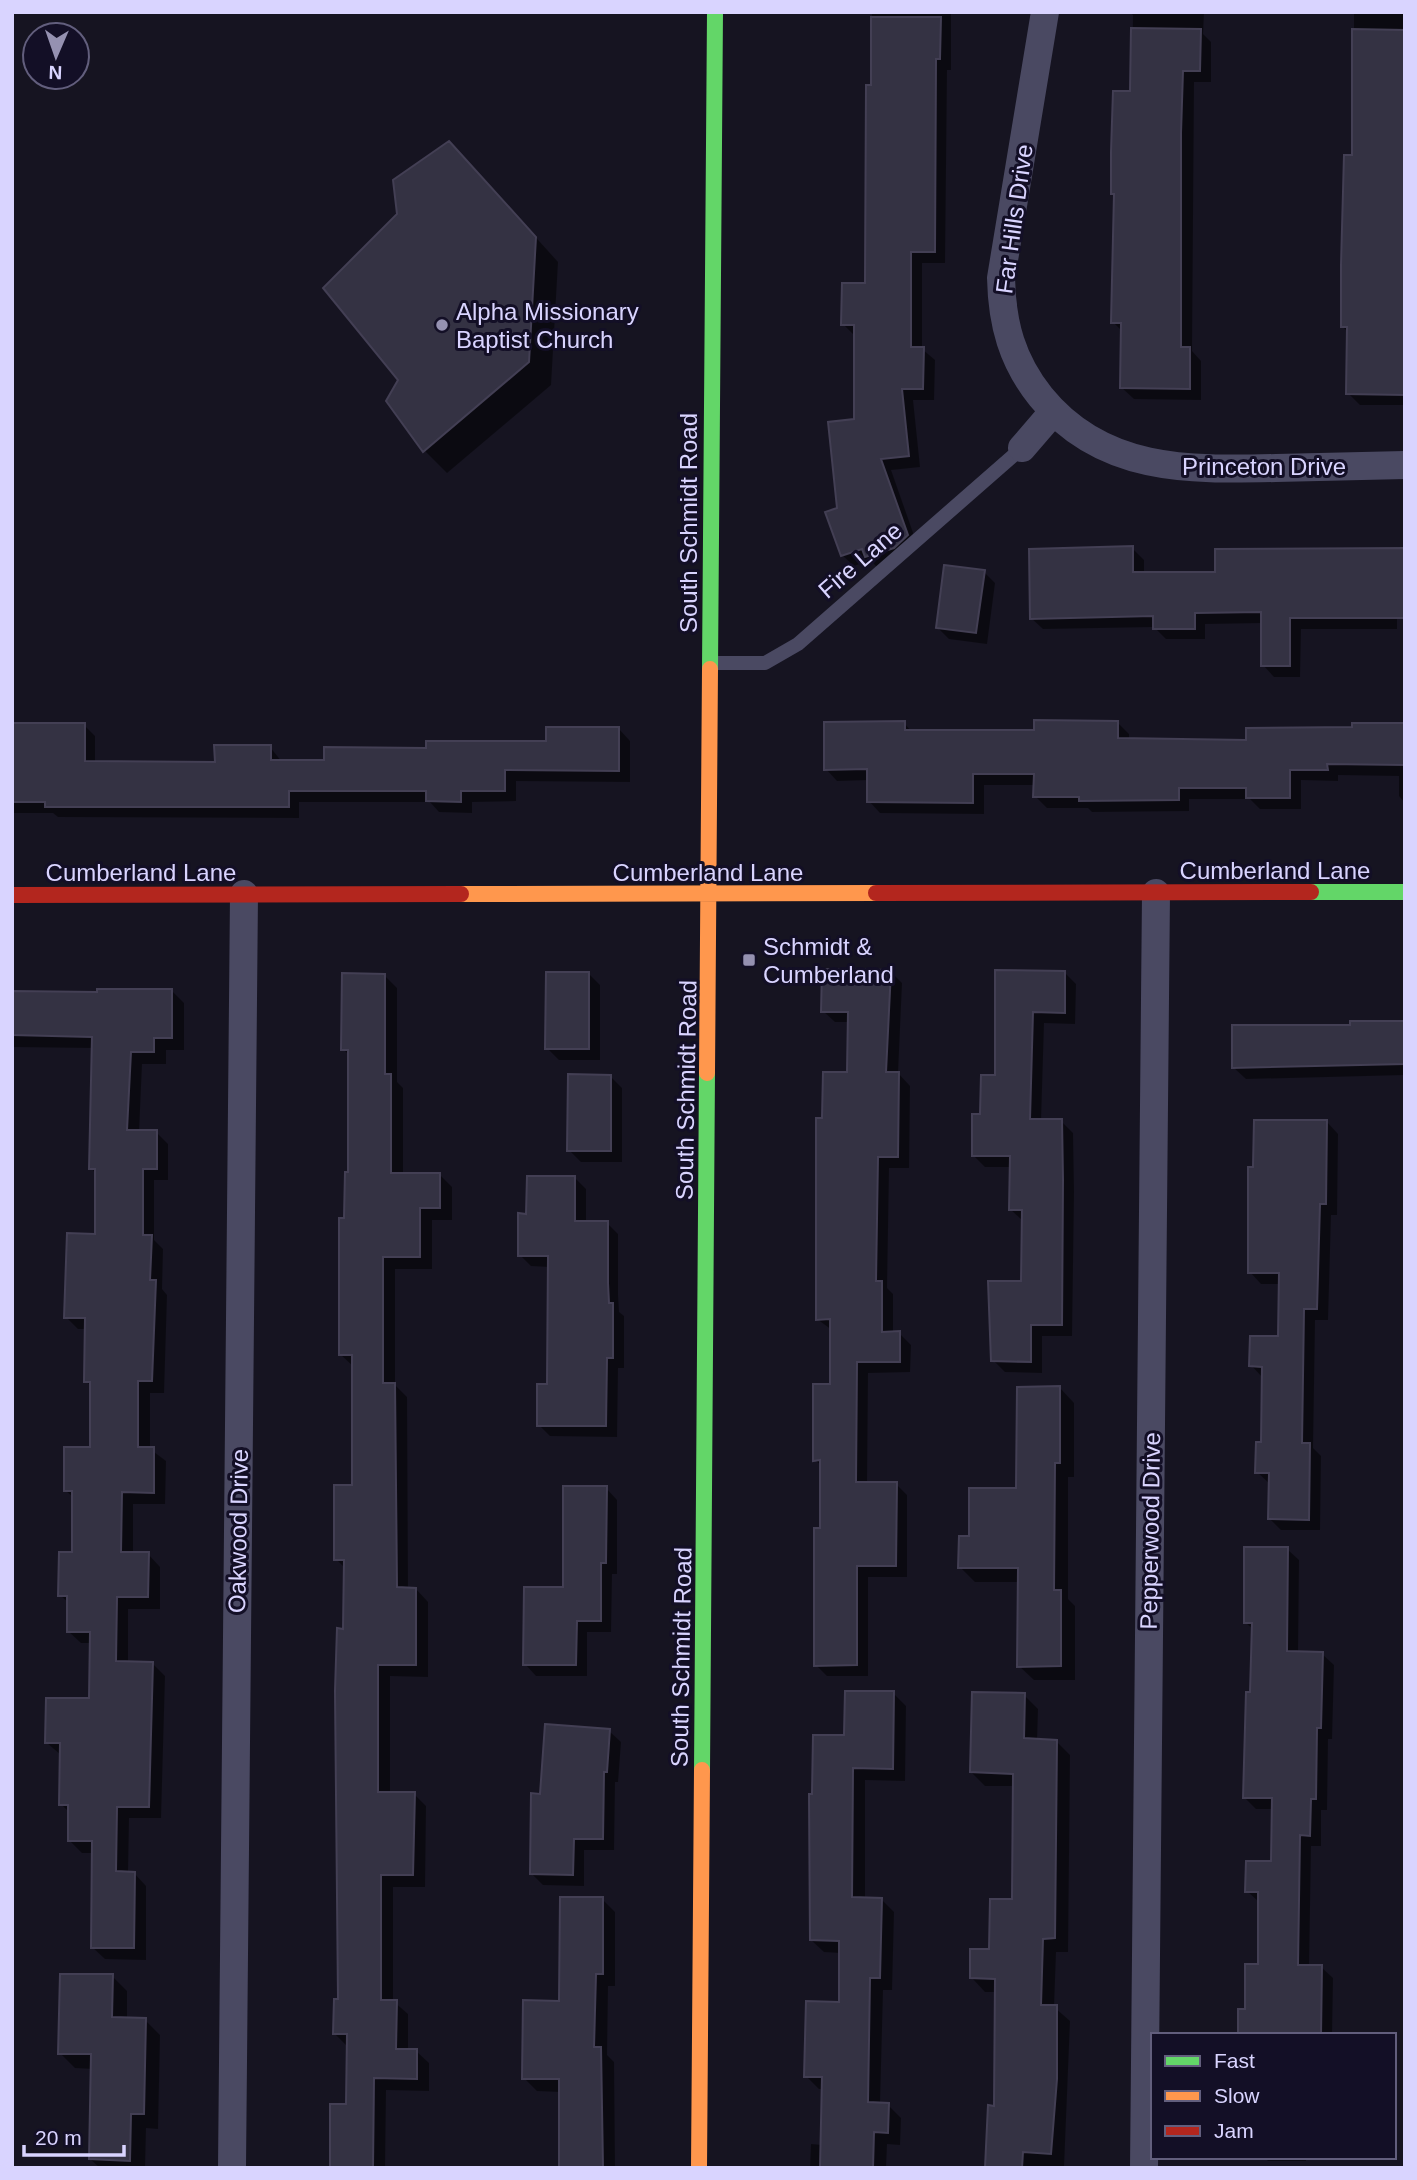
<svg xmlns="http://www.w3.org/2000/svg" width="1417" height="2180" viewBox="0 0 1417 2180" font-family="Arial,sans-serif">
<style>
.shadow{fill:#0007}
.building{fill:#343243;stroke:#433f54;stroke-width:2}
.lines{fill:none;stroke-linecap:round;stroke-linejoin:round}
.lane{stroke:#4a4962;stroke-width:14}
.street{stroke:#4a4962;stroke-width:28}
.fast{stroke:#63d668;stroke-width:16}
.slow{stroke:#ff974d;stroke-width:16}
.jam{stroke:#b3261e;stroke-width:16}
.poi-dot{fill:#9591b1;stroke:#130f26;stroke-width:2.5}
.labels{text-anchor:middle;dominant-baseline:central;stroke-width:6;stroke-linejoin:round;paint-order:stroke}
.street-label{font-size:24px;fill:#d9d4ff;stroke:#130f26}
.poi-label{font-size:24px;fill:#d9d4ff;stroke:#130f26;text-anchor:start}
</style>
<rect width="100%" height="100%" fill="#161421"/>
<!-- shadow -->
<path class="shadow" d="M 872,12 L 951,12 L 951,70 L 947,70 L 945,263 L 922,263 L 922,349 L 935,360 L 934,400 L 913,400 L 920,467 L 891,470 L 918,547 L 878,568 L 870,560 L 854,566 L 842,555 L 839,509 L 855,421 L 854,335 L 843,324 L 867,285 Z
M 1130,12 L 1204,12 L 1203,34 L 1211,42 L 1211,82 L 1194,82 L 1192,351 L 1201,361 L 1201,400 L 1134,399 L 1122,388 L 1123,332 L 1113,322 L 1132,93 L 1133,15 Z
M 1354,12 L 1405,12 L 1405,405 L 1360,405 L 1348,393 L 1349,333 L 1343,327 L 1354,157 Z
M 471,166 L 558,262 L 551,385 L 447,473 L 425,451 Z
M 1132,548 L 1144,560 L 1144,574 L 1397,612 L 1397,629 L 1301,629 L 1300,677 L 1274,677 L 1263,665 L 1263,623 L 1205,624 L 1205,639 L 1166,639 L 1154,627 L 1043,629 L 1031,618 Z
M 984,572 L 995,583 L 987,644 L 949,639 L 938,628 Z
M 1117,722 L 1129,734 L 1129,740 L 1247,742 L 1405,725 L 1405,803 L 1399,796 L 1399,776 L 1338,775 L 1338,781 L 1301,780 L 1301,809 L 1260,809 L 1250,799 L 1189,799 L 1189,811 L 1092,812 L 1088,808 L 1047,808 L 1035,796 L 1035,785 L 984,785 L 984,814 L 880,813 L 869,801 L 869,780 L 837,781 L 826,769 L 904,723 L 912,732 L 1036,732 Z
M 12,725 L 84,725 L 95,736 L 95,763 L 216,764 L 270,747 L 282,762 L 325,762 L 428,750 L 548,743 L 619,729 L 630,741 L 630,782 L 516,781 L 516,801 L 472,802 L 472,813 L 439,812 L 430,802 L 299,802 L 299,818 L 58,817 L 53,813 L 12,813 Z
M 891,972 L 902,983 L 898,1073 L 910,1086 L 909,1168 L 889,1168 L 887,1288 L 893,1294 L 893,1333 L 899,1333 L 911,1345 L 910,1372 L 868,1373 L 867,1484 L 896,1484 L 907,1495 L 907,1577 L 868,1577 L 868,1676 L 827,1676 L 816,1665 L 822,1466 L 815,1460 L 832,1386 L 832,1330 L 817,1319 L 824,1120 L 849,1074 L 850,1022 L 835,1022 L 823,1011 Z
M 997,972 L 1064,972 L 1076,984 L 1075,1024 L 1044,1023 L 1041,1121 L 1061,1121 L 1073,1133 L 1074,1192 L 1072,1336 L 1042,1336 L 1042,1373 L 1005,1372 L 993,1360 L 1022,1283 L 1023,1221 L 1010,1209 L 1011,1167 L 985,1167 L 973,1155 L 982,1116 L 996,1077 Z
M 589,974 L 600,985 L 600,1060 L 559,1060 L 547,1048 Z
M 385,976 L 397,988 L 397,1082 L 403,1088 L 403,1175 L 440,1175 L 452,1187 L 452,1220 L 432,1220 L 432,1269 L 395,1269 L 395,1385 L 407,1397 L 408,1589 L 416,1589 L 428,1602 L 428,1677 L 390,1676 L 390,1794 L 414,1794 L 426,1806 L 425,1887 L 393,1887 L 393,2001 L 408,2014 L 408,2051 L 416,2051 L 429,2063 L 429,2091 L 386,2090 L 385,2168 L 331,2168 L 347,2106 L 348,2047 L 335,2034 L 339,2001 L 346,1569 L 336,1559 L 354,1486 L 354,1367 L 341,1355 L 349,1174 L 350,1056 L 343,1049 Z
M 172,991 L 184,1003 L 184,1050 L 166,1050 L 166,1064 L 142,1064 L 139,1132 L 156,1132 L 168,1144 L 168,1180 L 154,1180 L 154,1240 L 163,1249 L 162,1289 L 167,1295 L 164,1393 L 150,1393 L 150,1449 L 166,1461 L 165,1504 L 133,1504 L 133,1554 L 148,1554 L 160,1567 L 160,1609 L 128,1609 L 128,1663 L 152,1663 L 165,1676 L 161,1818 L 129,1818 L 128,1873 L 134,1873 L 146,1886 L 146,1960 L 105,1959 L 92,1947 L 93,1853 L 82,1853 L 69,1840 L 70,1813 L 61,1804 L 61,1755 L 47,1743 L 91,1699 L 92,1643 L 81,1643 L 68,1631 L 69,1603 L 60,1595 L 73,1554 L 74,1498 L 65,1490 L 92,1449 L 92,1387 L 86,1381 L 86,1329 L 78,1329 L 66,1317 L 96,1235 L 96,1174 L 91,1168 L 94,1048 L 12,1047 L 12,993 Z
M 1405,1023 L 1405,1075 L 1246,1079 L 1234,1068 L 1234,1027 Z
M 611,1077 L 622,1088 L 622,1162 L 581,1162 L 569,1150 Z
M 1327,1122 L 1338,1134 L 1337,1215 L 1331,1215 L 1328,1320 L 1315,1320 L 1313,1448 L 1321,1456 L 1320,1530 L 1281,1530 L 1270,1519 L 1270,1484 L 1257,1472 L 1263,1444 L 1262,1377 L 1251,1365 L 1280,1338 L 1280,1284 L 1261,1284 L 1250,1272 L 1255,1168 Z
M 575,1178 L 586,1189 L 586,1223 L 607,1223 L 618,1234 L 618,1295 L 619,1312 L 624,1316 L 624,1368 L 618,1368 L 617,1437 L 550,1436 L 539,1425 L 549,1385 L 550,1267 L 531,1266 L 520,1255 L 528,1215 Z
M 1060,1388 L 1074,1403 L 1074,1477 L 1068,1477 L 1068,1599 L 1075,1606 L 1075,1680 L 1034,1680 L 1019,1666 L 1019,1582 L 975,1582 L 960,1567 L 1018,1490 Z
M 606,1488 L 617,1500 L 617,1574 L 612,1574 L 611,1632 L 587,1632 L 587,1676 L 536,1676 L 525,1664 L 565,1589 Z
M 1287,1549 L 1299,1560 L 1298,1653 L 1322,1654 L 1334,1665 L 1332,1739 L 1328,1739 L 1327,1810 L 1321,1810 L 1321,1846 L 1311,1846 L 1309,1967 L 1321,1967 L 1333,1978 L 1332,2035 L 1239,2035 L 1259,1966 L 1259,1902 L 1247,1891 L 1273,1863 L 1274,1809 L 1256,1809 L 1245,1798 L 1254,1630 L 1246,1623 Z
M 893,1693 L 906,1706 L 905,1781 L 865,1780 L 865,1899 L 881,1899 L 894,1912 L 892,1990 L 883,1990 L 880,2104 L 888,2105 L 901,2118 L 900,2145 L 887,2144 L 886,2168 L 810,2168 L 811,2144 L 822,2145 L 823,2089 L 819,2089 L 806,2076 L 840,2004 L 841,1953 L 824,1952 L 811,1940 L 846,1737 Z
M 1024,1695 L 1038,1709 L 1037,1741 L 1056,1741 L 1070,1755 L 1068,1952 L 1056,1952 L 1054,2007 L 1070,2021 L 1064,2167 L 986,2168 L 995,2107 L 996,1992 L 985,1992 L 972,1978 L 991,1951 L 1014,1901 L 1015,1786 L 985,1786 L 971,1772 Z
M 609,1731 L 621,1742 L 618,1782 L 615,1782 L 614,1850 L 584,1850 L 584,1886 L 543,1885 L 532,1874 L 542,1795 Z
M 602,1899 L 615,1912 L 615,1986 L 608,1986 L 607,2055 L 614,2062 L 615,2168 L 561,2168 L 561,2092 L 537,2091 L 524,2078 L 560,2003 Z
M 112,1976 L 127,1991 L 127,2019 L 145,2020 L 160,2035 L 158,2129 L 146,2128 L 145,2168 L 100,2168 L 90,2159 L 93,2069 L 75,2068 L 60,2053 Z
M 1264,2157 L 1306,2157 L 1306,2161 L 1268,2161 Z"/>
<!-- building -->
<path class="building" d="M 871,17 L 941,17 L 940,59 L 936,59 L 935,252 L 911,252 L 911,347 L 924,347 L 923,389 L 902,389 L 909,456 L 881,459 L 908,535 L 894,548 L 865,557 L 862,549 L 841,556 L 825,512 L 837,508 L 828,422 L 854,419 L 854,325 L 841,325 L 842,283 L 865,283 L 866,85 L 871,85 Z
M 1131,28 L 1201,29 L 1200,71 L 1183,71 L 1181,133 L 1181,347 L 1190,347 L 1190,389 L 1120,388 L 1121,323 L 1111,323 L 1114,194 L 1111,194 L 1111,152 L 1113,91 L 1130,91 Z
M 1352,29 L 1405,30 L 1405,395 L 1346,394 L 1347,327 L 1341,327 L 1341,265 L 1344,155 L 1352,155 Z
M 449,141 L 536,237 L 529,362 L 423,452 L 386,401 L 398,380 L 323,288 L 397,214 L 393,180 Z
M 1133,546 L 1133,572 L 1215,572 L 1215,549 L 1405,548 L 1405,618 L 1290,618 L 1290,666 L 1261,666 L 1261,612 L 1195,613 L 1195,629 L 1153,629 L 1153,616 L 1030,619 L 1029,549 Z
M 944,565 L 985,570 L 976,633 L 936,628 Z
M 1034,720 L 1118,721 L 1118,738 L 1246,740 L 1246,728 L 1352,727 L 1352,723 L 1405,723 L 1405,765 L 1327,764 L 1328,770 L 1290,770 L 1290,798 L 1246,798 L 1246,788 L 1179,788 L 1179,800 L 1079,801 L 1079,797 L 1033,797 L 1034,774 L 973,774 L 973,803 L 867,802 L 867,769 L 824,770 L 824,722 L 905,721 L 905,730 L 1034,730 Z
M 12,723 L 85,723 L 85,761 L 215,762 L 214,745 L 271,745 L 271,760 L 324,760 L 324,747 L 426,748 L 426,741 L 546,741 L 546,727 L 619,727 L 619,771 L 505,770 L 505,791 L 461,791 L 461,802 L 426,801 L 426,791 L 289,791 L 289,807 L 45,807 L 45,802 L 12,802 Z
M 822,969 L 891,970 L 886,1072 L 899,1072 L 898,1157 L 878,1157 L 876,1281 L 882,1281 L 882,1332 L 900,1331 L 900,1362 L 857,1362 L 856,1482 L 897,1482 L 896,1566 L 857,1566 L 857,1665 L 814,1666 L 814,1528 L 820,1528 L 820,1460 L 813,1461 L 813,1384 L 830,1384 L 830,1319 L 816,1320 L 816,1118 L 822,1118 L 823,1072 L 847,1072 L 848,1012 L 821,1012 Z
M 995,970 L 1065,971 L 1065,1013 L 1033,1012 L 1030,1119 L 1062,1119 L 1063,1180 L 1062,1325 L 1031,1325 L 1031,1362 L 991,1361 L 988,1281 L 1021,1281 L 1022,1210 L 1009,1210 L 1010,1156 L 972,1156 L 972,1114 L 980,1114 L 981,1075 L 995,1075 Z
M 546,972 L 589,972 L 589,1049 L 545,1049 Z
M 342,973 L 385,974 L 385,1074 L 391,1074 L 391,1173 L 440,1173 L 440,1208 L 420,1208 L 420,1257 L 383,1257 L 383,1383 L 395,1383 L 397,1587 L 416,1588 L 416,1665 L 378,1665 L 378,1792 L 415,1792 L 413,1875 L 381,1875 L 381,2000 L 397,2000 L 396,2049 L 417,2049 L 417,2079 L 374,2078 L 373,2168 L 330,2168 L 330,2104 L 346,2104 L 347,2034 L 333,2034 L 334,1999 L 338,1999 L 335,1691 L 337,1628 L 343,1629 L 344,1560 L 334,1560 L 334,1485 L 352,1485 L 352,1355 L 339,1355 L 339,1218 L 344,1218 L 345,1172 L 348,1172 L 348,1050 L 341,1050 Z
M 97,989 L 172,989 L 172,1038 L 154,1038 L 154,1052 L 131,1052 L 127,1130 L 157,1130 L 157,1169 L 143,1169 L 143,1235 L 152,1235 L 150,1280 L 156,1280 L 152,1381 L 138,1381 L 138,1447 L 154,1447 L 154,1493 L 122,1492 L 121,1552 L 149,1552 L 148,1597 L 117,1597 L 116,1661 L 153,1662 L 149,1807 L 117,1807 L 116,1871 L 135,1872 L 134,1948 L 91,1948 L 92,1841 L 68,1841 L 68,1805 L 59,1805 L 60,1743 L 45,1743 L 46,1698 L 89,1698 L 90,1632 L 67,1632 L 67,1596 L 58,1596 L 59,1552 L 72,1552 L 72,1491 L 64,1491 L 64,1447 L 90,1447 L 90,1382 L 84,1382 L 85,1318 L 64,1318 L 67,1233 L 95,1234 L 95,1169 L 89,1169 L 92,1037 L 12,1035 L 12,991 L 97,992 Z
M 1350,1021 L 1405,1021 L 1405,1064 L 1232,1068 L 1232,1025 L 1350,1025 Z
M 568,1074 L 611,1075 L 611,1151 L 567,1151 Z
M 1254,1120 L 1327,1120 L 1326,1204 L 1320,1204 L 1317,1309 L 1304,1309 L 1302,1443 L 1310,1443 L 1309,1520 L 1268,1519 L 1269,1473 L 1255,1473 L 1256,1442 L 1261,1442 L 1262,1367 L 1249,1366 L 1250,1336 L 1278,1336 L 1279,1273 L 1248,1273 L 1248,1167 L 1253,1167 Z
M 527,1176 L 575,1176 L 575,1221 L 608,1221 L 608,1283 L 609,1303 L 613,1303 L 613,1358 L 607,1358 L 606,1426 L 537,1426 L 537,1384 L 547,1384 L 548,1256 L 518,1256 L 518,1213 L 526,1214 Z
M 1060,1386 L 1060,1463 L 1055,1463 L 1054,1590 L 1061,1590 L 1061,1666 L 1017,1667 L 1018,1568 L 958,1568 L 959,1536 L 969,1536 L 969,1488 L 1016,1488 L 1017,1387 Z
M 563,1486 L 607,1486 L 606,1563 L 601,1563 L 601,1621 L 577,1621 L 576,1665 L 523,1665 L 524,1587 L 563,1587 Z
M 1244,1547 L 1288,1547 L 1287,1651 L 1323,1652 L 1321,1728 L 1317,1728 L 1316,1799 L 1311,1799 L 1310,1836 L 1300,1835 L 1298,1965 L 1322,1965 L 1321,2035 L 1238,2035 L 1238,2009 L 1245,2009 L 1245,1964 L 1258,1964 L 1258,1892 L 1245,1892 L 1246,1861 L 1271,1861 L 1272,1798 L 1243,1798 L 1246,1692 L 1250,1692 L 1252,1623 L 1244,1623 Z
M 845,1691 L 894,1691 L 893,1769 L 853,1768 L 852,1897 L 882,1898 L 880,1978 L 870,1978 L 868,2102 L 889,2103 L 888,2133 L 874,2132 L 873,2168 L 820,2168 L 822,2077 L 804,2077 L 806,2001 L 839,2002 L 839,1941 L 810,1940 L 809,1794 L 812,1794 L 813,1735 L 844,1735 Z
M 972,1692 L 1025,1693 L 1024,1738 L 1057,1740 L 1055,1938 L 1043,1939 L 1041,2005 L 1057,2005 L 1057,2079 L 1051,2154 L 1023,2152 L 1022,2168 L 985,2168 L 988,2105 L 994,2106 L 995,1979 L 970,1978 L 970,1949 L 989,1949 L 990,1899 L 1012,1899 L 1013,1774 L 970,1772 Z
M 545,1724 L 610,1729 L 607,1772 L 604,1772 L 603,1839 L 574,1839 L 573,1875 L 530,1874 L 531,1793 L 540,1794 Z
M 560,1897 L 603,1897 L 603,1974 L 596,1974 L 594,2047 L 601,2047 L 603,2168 L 559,2168 L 559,2079 L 522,2079 L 523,2000 L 559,2001 Z
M 60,1974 L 113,1974 L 112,2017 L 146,2018 L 144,2114 L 131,2114 L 130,2161 L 89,2159 L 91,2054 L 58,2054 Z"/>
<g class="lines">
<!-- lane -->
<path class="lane" d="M 711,663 L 765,663 L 798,644 L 1022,448"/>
<!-- street -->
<path class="street" d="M 1045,12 L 1001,278 C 1002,324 1012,361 1041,397 C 1102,472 1188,470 1276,468 C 1319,467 1362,466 1405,465
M 1022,448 L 1053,412
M 232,2168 L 244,894
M 1144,2168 L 1156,893"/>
<!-- fast -->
<path class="fast" d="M 710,669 L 715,12
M 1311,892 L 1405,892
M 702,1770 L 707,1073"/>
<!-- slow -->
<path class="slow" d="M 461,894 L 876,893
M 707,1073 L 710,669
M 699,2168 L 702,1770"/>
<!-- jam -->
<path class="jam" d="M 876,893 L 1311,892
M 12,895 L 461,894"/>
</g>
<!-- markers -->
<g class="poi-dot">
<circle cx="442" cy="325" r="7"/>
<rect x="742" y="953" width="14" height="14" rx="3.5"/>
</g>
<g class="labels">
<!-- street labels -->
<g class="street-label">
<text transform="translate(1014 219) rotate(-82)">Far Hills Drive</text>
<text x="1264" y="466">Princeton Drive</text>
<text transform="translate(688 523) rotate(-90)">South Schmidt Road</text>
<text transform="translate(860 560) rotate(-41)">Fire Lane</text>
<text x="1275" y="870">Cumberland Lane</text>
<text x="141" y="872">Cumberland Lane</text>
<text x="708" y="872">Cumberland Lane</text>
<text transform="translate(686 1090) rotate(-89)">South Schmidt Road</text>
<text transform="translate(238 1531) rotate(-89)">Oakwood Drive</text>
<text transform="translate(1150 1531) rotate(-89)">Pepperwood Drive</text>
<text transform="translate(681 1657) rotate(-89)">South Schmidt Road</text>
</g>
<!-- poi labels -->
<g class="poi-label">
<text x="456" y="311">Alpha Missionary<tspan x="456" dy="28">Baptist Church</tspan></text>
<text x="763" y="946">Schmidt &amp;<tspan x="763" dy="28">Cumberland</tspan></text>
</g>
</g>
<!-- border -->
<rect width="1417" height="2180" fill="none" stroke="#d9d4ff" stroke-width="28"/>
<!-- legend -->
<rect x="1151" y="2033" width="245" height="126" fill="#130f26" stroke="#625e7d" stroke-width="2"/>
<rect x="1165" y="2056" width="35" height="10" fill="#63d668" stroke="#625e7d" stroke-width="2"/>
<text x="1214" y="2068" font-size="21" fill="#d9d4ff">Fast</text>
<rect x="1165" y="2091" width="35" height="10" fill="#ff974d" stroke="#625e7d" stroke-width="2"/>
<text x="1214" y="2103" font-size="21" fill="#d9d4ff">Slow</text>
<rect x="1165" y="2126" width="35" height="10" fill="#b3261e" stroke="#625e7d" stroke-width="2"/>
<text x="1214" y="2138" font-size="21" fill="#d9d4ff">Jam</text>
<!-- north arrow -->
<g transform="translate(56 56) rotate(182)"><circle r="33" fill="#130f26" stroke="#625e7d" stroke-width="2"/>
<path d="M0-5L12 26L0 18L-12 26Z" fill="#9591b1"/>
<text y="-10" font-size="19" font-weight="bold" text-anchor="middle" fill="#d9d4ff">N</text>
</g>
<!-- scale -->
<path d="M24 2145v10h100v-10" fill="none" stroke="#d9d4ff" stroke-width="3.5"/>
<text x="35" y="2145" font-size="21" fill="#d9d4ff" stroke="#130f26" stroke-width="5" paint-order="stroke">20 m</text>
</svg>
